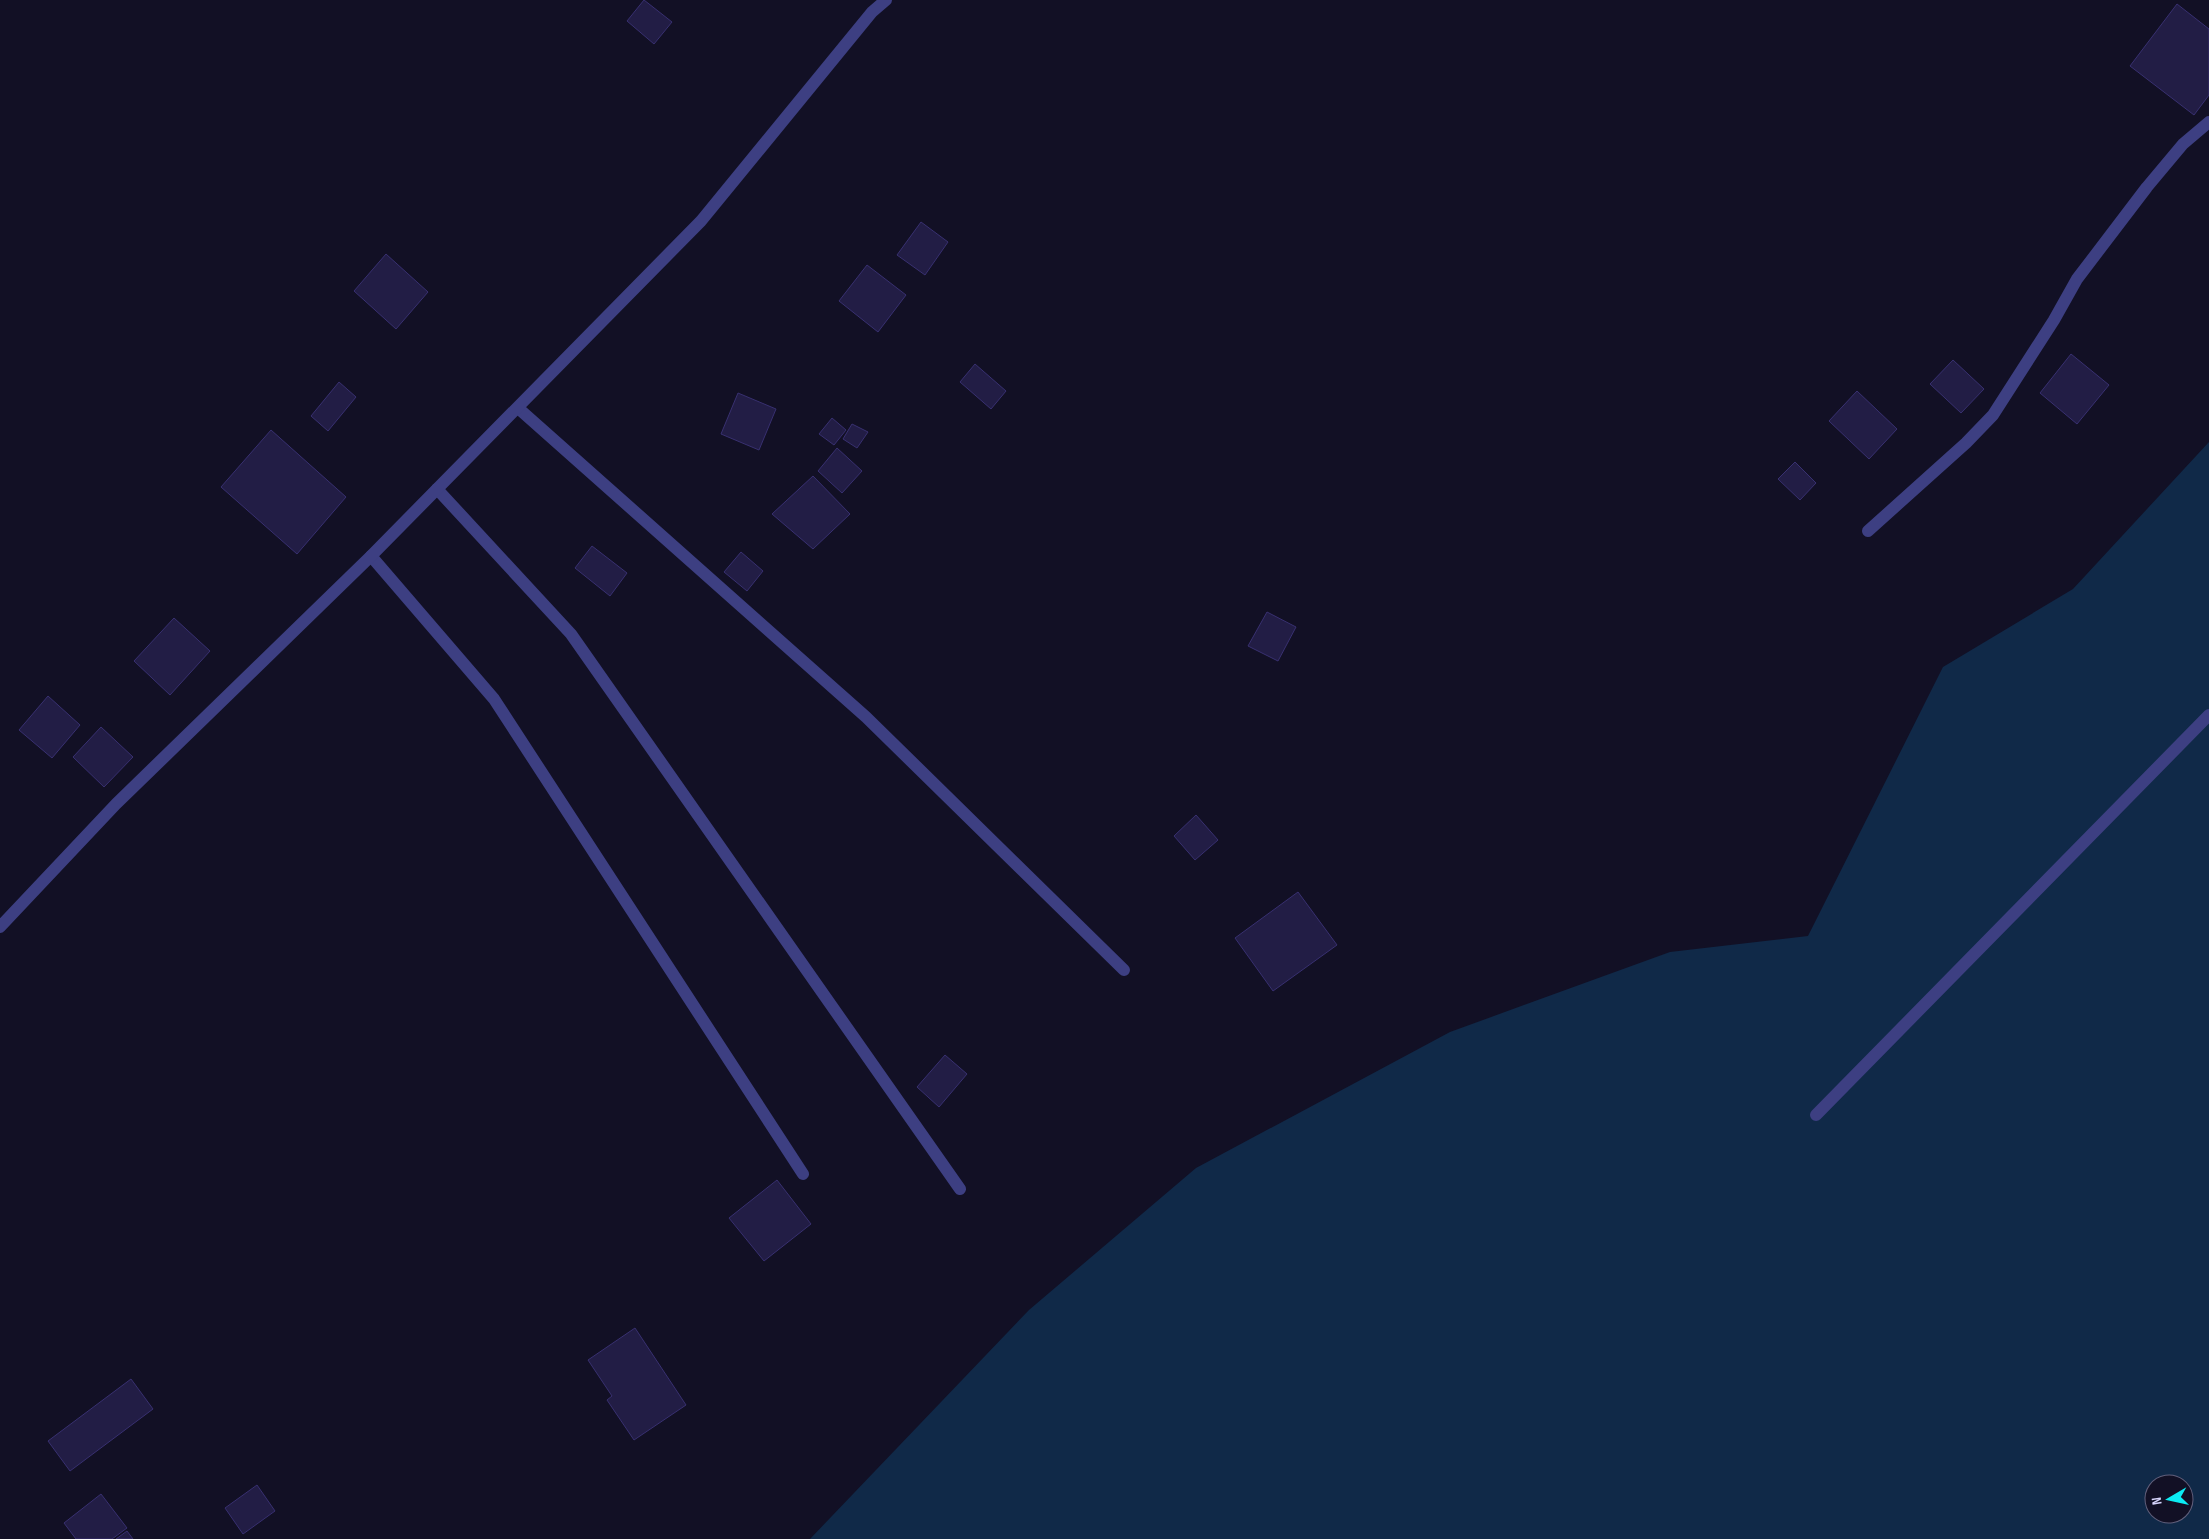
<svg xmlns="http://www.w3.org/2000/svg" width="2209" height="1539" viewBox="0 0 2209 1539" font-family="'Sofia Sans Condensed',sans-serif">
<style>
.water{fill:#102948;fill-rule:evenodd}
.building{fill:#221d45;stroke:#383070}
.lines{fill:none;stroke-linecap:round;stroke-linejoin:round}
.lane{stroke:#3d3f82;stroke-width:12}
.street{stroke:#3d3f82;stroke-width:12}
</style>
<rect width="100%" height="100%" fill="#121025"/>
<!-- water -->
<path class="water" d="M 2209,442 L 2209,1539 L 810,1539 L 1029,1310 L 1196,1168 L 1450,1032 L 1670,952 L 1808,936 L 1943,667 L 2073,589 ZM 2154,1484 L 2184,1484 L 2184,1514 L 2154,1514 Z"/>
<!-- building -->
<path class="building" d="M 644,0 L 672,22 L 654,44 L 627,21 Z
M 2177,4 L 2209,29 L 2209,95 L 2194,115 L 2130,66 Z
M 921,222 L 948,242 L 925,275 L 897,255 Z
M 386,254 L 428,292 L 396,329 L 354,291 Z
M 867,265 L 906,295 L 878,332 L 839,301 Z
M 2071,354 L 2109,385 L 2077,424 L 2040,393 Z
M 1953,360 L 1984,389 L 1961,413 L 1930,384 Z
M 975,364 L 1006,391 L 991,409 L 960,382 Z
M 339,382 L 356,397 L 328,431 L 311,416 Z
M 1857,391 L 1897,429 L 1869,459 L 1829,421 Z
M 738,393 L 776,409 L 759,450 L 721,434 Z
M 832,418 L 846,430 L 834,445 L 819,434 Z
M 852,424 L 868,432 L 857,448 L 843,439 Z
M 271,430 L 346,497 L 297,554 L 221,487 Z
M 837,448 L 862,471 L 842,493 L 818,471 Z
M 1795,462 L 1816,483 L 1800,500 L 1778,479 Z
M 813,476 L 850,514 L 813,549 L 772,514 Z
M 592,546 L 627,573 L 610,596 L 575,568 Z
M 741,552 L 763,571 L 747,591 L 724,572 Z
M 1267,612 L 1296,627 L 1278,661 L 1248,646 Z
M 174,618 L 210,651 L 170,695 L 134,661 Z
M 48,696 L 80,725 L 52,758 L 19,730 Z
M 101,727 L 133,757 L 104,787 L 73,757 Z
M 1196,815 L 1218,840 L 1195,860 L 1174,836 Z
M 1298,892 L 1337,945 L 1273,991 L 1235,938 Z
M 945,1055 L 967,1074 L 939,1107 L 917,1087 Z
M 777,1180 L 811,1224 L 764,1261 L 729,1218 Z
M 635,1328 L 686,1405 L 634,1440 L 607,1400 L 612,1396 L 588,1360 Z
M 131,1379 L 153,1409 L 70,1471 L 48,1441 Z
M 257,1485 L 275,1511 L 243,1534 L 225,1508 Z
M 101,1494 L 127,1528 L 112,1539 L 76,1539 L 64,1523 Z
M 127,1531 L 133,1539 L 116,1539 Z"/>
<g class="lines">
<!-- lane -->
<path class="lane" d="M 518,408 L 866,717 L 1124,970
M 437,489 L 571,634 L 960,1189
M 371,556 L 494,699 L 803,1174
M 1816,1115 L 2209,715"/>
<!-- street -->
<path class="street" d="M 1868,531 L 1966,443 L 1993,415 L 2054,320 L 2077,279 L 2147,187 L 2183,144 L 2209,122
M 0,927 L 116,804 L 371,556 L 701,221 L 872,12 L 886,0"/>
</g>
<!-- north arrow -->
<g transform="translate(2169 1499) rotate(261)"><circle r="24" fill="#121025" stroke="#615f7b"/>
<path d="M0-4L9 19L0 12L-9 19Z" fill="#0becf4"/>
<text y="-8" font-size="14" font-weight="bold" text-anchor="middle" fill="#d7d5fd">N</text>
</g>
</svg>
